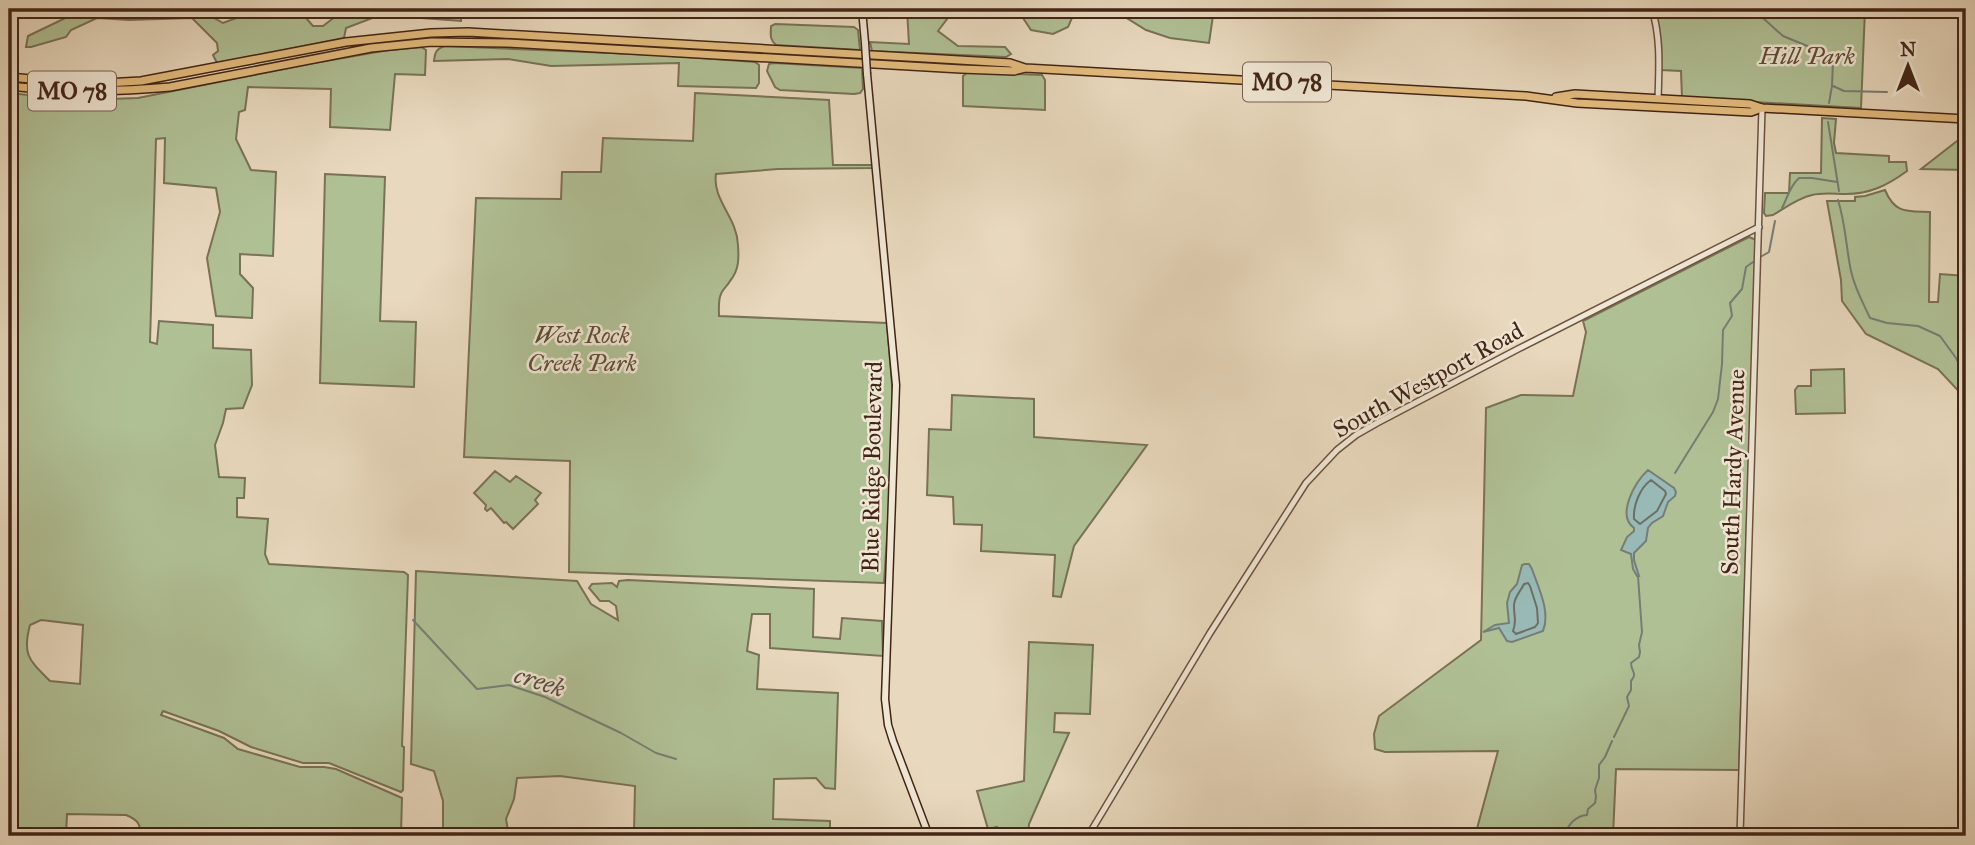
<svg xmlns="http://www.w3.org/2000/svg" width="1975" height="845" viewBox="0 0 1975 845" font-family="'IM FELL Great Primer',serif">
<style>
.green{fill:#b0c095;stroke:#797256;stroke-width:2;fill-rule:evenodd}
.water{fill:#98b9b5;stroke:#767e75;stroke-width:2}
.lines{fill:none;stroke-linecap:round;stroke-linejoin:round}
.shore{stroke:#6d6f66;stroke-width:2}
.stream{stroke:#767e75;stroke-width:2}
.tertiary-casing{stroke:#6c5240;stroke-width:8}
.secondary-casing{stroke:#422516;stroke-width:9}
.primary-casing{stroke:#422516;stroke-width:10}
.tertiary{stroke:#f0e6d4;stroke-width:5}
.secondary{stroke:#f0e6d4;stroke-width:6}
.primary{stroke:#e4bc7e;stroke-width:7}
.secondary-bridge-casing{stroke:#422516;stroke-width:9;stroke-linecap:butt}
.secondary-bridge{stroke:#f0e6d4;stroke-width:6}
.labels{text-anchor:middle;dominant-baseline:central;stroke-width:5;stroke-linejoin:round;paint-order:stroke}
.shield{fill:#f0e6d4;stroke:#765f4f;stroke-width:2}
.shield-label{font-size:23px;font-weight:bold;fill:#422516}
.park-label{font-size:24px;font-style:italic;fill:#5e4c36;stroke:#f0e6d4}
.street-label{font-size:24px;fill:#422516;stroke:#f0e6d4}
.water-label{font-size:26px;font-style:italic;fill:#584a3e;stroke:#f0e6d4}
</style>
<rect width="100%" height="100%" fill="#e8d8bd"/>
<filter id="stains"><feTurbulence type="fractalNoise" baseFrequency=".00286" numOctaves="4"/><feColorMatrix values="0 0 0 0 .2 0 0 0 0 .09 0 0 0 0 .02 0 0 0 .5 -.17"/></filter>
<radialGradient id="worn" r=".72"><stop offset=".6" stop-color="#630" stop-opacity="0"/><stop offset="1" stop-color="#630" stop-opacity=".3"/></radialGradient>
<!-- green -->
<path class="green" d="M 84,9 L 198,9 L 223,23 L 242,16 L 282,15 L 283,9 L 310,9 L 306,18 L 313,26 L 323,26 L 344,10 L 445,9 L 446,12 L 461,12 L 461,21 L 380,15 L 346,28 L 344,38 L 217,63 L 213,55 L 218,51 L 217,43 L 192,18 L 129,20 L 97,18 L 71,30 L 66,37 L 31,47 L 26,47 L 28,36 Z
M 907,9 L 948,9 L 947,19 L 938,31 L 958,46 L 1005,47 L 1011,54 L 1006,57 L 872,51 L 870,42 L 909,44 Z
M 1024,9 L 1069,9 L 1075,11 L 1068,27 L 1053,34 L 1031,30 L 1023,18 Z
M 1101,9 L 1214,9 L 1209,43 L 1170,38 L 1146,30 L 1120,14 Z
M 1654,9 L 1865,9 L 1861,108 L 1682,98 L 1681,71 L 1661,70 Z
M 775,24 L 854,27 L 858,30 L 860,50 L 776,45 C 769,39 771,34 771,26 Z
M 445,46 L 658,55 L 755,62 L 759,65 L 759,83 L 756,88 L 678,86 L 679,63 L 551,66 L 508,59 L 434,61 C 435,52 436,49 445,46 Z
M 421,47 L 426,50 L 425,75 L 395,74 L 390,130 L 330,127 L 331,89 L 248,87 L 245,110 L 239,112 L 236,139 L 251,170 L 276,172 L 273,256 L 240,254 L 240,274 L 253,288 L 252,318 L 216,316 L 207,258 L 220,212 L 216,188 L 164,183 L 165,138 L 156,139 L 150,342 L 157,344 L 159,321 L 213,325 L 213,348 L 251,350 L 252,385 L 243,408 L 226,409 L 223,423 L 215,445 L 219,477 L 245,478 L 244,498 L 237,498 L 237,517 L 268,519 L 265,554 L 269,564 L 404,572 L 408,575 L 402,746 L 404,747 L 403,790 L 401,792 L 329,763 L 303,763 L 251,747 L 219,731 L 163,711 L 161,715 L 224,738 L 238,749 L 300,767 L 324,767 L 336,769 L 402,798 L 401,833 L 388,832 L 385,836 L 140,836 C 141,824 138,820 126,815 L 67,814 L 66,836 L 9,836 L 9,93 L 79,100 L 138,98 L 314,63 L 389,50 ZM 41,620 L 83,625 L 80,684 L 50,681 C 29,660 22,655 30,625 Z
M 774,63 L 862,68 L 863,89 L 860,93 L 854,94 L 780,90 L 775,87 L 767,71 L 769,64 Z
M 968,72 L 1042,75 L 1045,80 L 1045,110 L 963,106 L 963,76 Z
M 695,93 L 829,100 L 833,165 L 873,165 L 873,168 L 778,169 L 716,174 C 712,200 737,217 738,245 C 739,259 739,270 730,281 C 728,285 722,290 721,294 C 718,300 719,310 719,316 L 887,323 L 893,397 L 896,398 L 884,583 L 569,572 L 570,461 L 464,457 L 476,198 L 561,199 L 562,172 L 601,172 L 603,138 L 693,141 Z
M 1822,118 L 1836,119 L 1834,143 L 1836,153 L 1889,156 L 1889,162 L 1906,162 L 1907,171 C 1888,185 1870,194 1846,194 C 1835,194 1823,192 1812,195 C 1798,198 1785,208 1773,215 L 1766,216 L 1764,213 L 1765,193 L 1789,193 L 1790,173 L 1821,173 Z
M 1966,134 L 1966,170 L 1921,169 Z
M 325,174 L 385,177 L 380,321 L 416,322 L 414,387 L 320,383 Z
M 1885,190 C 1895,214 1907,211 1930,212 L 1929,302 L 1938,302 L 1940,274 L 1966,276 L 1966,399 L 1938,369 L 1866,334 L 1842,301 L 1841,280 L 1827,201 L 1855,201 L 1855,197 L 1865,196 Z
M 1749,237 L 1756,240 L 1739,770 L 1616,769 L 1613,836 L 1475,836 L 1498,751 L 1385,752 L 1375,749 L 1374,734 L 1379,716 L 1481,640 L 1486,408 L 1521,395 L 1573,396 L 1586,332 L 1583,321 Z
M 1844,369 L 1845,413 L 1796,414 L 1795,390 L 1798,386 L 1811,386 L 1811,370 Z
M 952,395 L 1034,399 L 1034,437 L 1147,445 L 1074,546 L 1061,597 L 1053,596 L 1055,555 L 981,551 L 982,525 L 954,524 L 953,497 L 927,495 L 929,429 L 951,430 Z
M 495,471 L 510,482 L 516,476 L 541,493 L 535,500 L 538,504 L 513,529 L 506,522 L 504,523 L 491,508 L 487,511 L 485,509 L 486,505 L 474,493 Z
M 416,571 L 577,581 L 591,604 L 618,620 L 616,606 L 609,601 L 600,601 L 589,588 L 592,584 L 612,583 L 617,587 L 619,581 L 628,580 L 814,589 L 813,637 L 840,639 L 842,618 L 882,621 L 883,656 L 770,648 L 770,614 L 752,614 L 747,651 L 759,655 L 757,689 L 838,693 L 835,789 L 825,788 L 816,778 L 774,779 L 773,819 L 830,821 L 830,836 L 641,836 L 634,831 L 635,786 L 560,776 L 517,778 L 514,799 L 506,819 L 509,836 L 443,836 L 443,801 L 434,771 L 411,764 Z
M 1029,642 L 1093,645 L 1090,714 L 1055,713 L 1054,732 L 1069,733 L 1029,824 L 1028,836 L 1000,836 L 997,827 L 988,829 L 977,791 L 1024,781 Z"/>
<!-- water -->
<path class="water" d="M 1648,470 L 1674,488 L 1676,492 L 1675,496 L 1668,502 L 1663,516 L 1652,523 L 1648,528 L 1646,541 L 1634,553 L 1634,560 L 1639,576 L 1637,576 L 1633,569 L 1631,554 L 1621,550 L 1627,537 L 1634,531 L 1634,528 C 1616,515 1635,482 1648,470 Z
M 1525,564 L 1529,564 L 1532,569 C 1538,587 1551,612 1543,631 L 1512,642 L 1507,641 L 1499,628 L 1483,632 L 1495,625 L 1509,623 L 1507,603 L 1510,592 L 1517,584 L 1522,565 Z"/>
<g class="lines">
<!-- shore -->
<path class="shore" d="M 1651,480 L 1665,491 L 1666,494 L 1657,511 L 1640,524 L 1634,519 C 1633,505 1640,488 1651,480 Z
M 1524,584 L 1528,583 L 1530,586 L 1537,608 L 1538,623 L 1535,627 L 1516,634 L 1513,631 C 1517,621 1514,617 1514,607 C 1513,598 1521,591 1524,584 Z"/>
<!-- stream -->
<path class="stream" d="M 1753,9 L 1783,36 L 1817,50 L 1833,60 L 1832,86 L 1829,103
M 1833,86 L 1844,91 L 1887,92
M 1828,122 L 1839,191
M 1838,200 C 1845,222 1846,244 1850,266 C 1853,284 1862,301 1870,318 L 1887,323 L 1918,326 L 1940,336 L 1956,358 L 1966,377
M 1782,208 C 1788,197 1789,187 1799,178 L 1812,178 L 1837,182
M 1762,256 L 1769,252 L 1775,221
M 1675,473 L 1713,412 L 1718,399 L 1722,364 L 1723,330 L 1732,316 L 1730,303 L 1742,289 L 1746,267 L 1753,262
M 413,620 L 477,689 L 509,685 L 545,697 L 621,733 L 656,753 L 676,759
M 1614,737 L 1629,706 L 1627,697 L 1631,690 L 1631,681 C 1638,673 1631,672 1631,663 L 1639,657 L 1640,652 L 1639,645 L 1642,632 L 1638,576
M 1564,836 C 1568,825 1574,816 1587,815 L 1588,809 L 1595,803 L 1596,797 L 1595,790 L 1599,778 L 1599,765 L 1605,757 L 1612,741"/>
<defs>
<path id="tertiary" d="M 1652,9 C 1661,38 1659,68 1658,99
M 1088,836 L 1210,633 L 1306,483 L 1337,450 L 1356,435 L 1377,423 L 1518,349 L 1759,227
M 1740,836 L 1762,108"/>
<path id="secondary" d="M 862,9 L 865,43
M 867,74 L 896,385 L 885,699 L 888,725 L 893,741 L 929,836"/>
<path id="primary" d="M 9,77 L 87,84 L 141,81 L 346,42 L 431,33 L 468,32 L 925,58 L 1010,63 L 1025,68 L 1526,96 L 1577,103 L 1751,112 L 1762,108
M 9,86 C 63,92 116,92 170,87 L 371,48 L 431,42 L 507,43 L 961,69 L 1014,71 L 1025,68
M 1556,97 L 1575,94 L 1750,104 L 1762,108 L 1966,119"/>
</defs>
<!-- tertiary casing -->
<use href="#tertiary" class="tertiary-casing"/>
<!-- secondary casing -->
<use href="#secondary" class="secondary-casing"/>
<!-- primary casing -->
<use href="#primary" class="primary-casing"/>
<!-- tertiary -->
<use href="#tertiary" class="tertiary"/>
<!-- secondary -->
<use href="#secondary" class="secondary"/>
<!-- primary -->
<use href="#primary" class="primary"/>
<defs>
<path id="secondary-bridge" d="M 865,43 L 867,74"/>
</defs>
<!-- secondary-bridge casing -->
<use href="#secondary-bridge" class="secondary-bridge-casing"/>
<!-- secondary-bridge -->
<use href="#secondary-bridge" class="secondary-bridge"/>
</g>
<g class="labels">
<!-- shield labels -->
<g class="shield">
<rect x="1243" y="62.5" width="88" height="39" rx="5"/>
<rect x="28" y="71.5" width="88" height="39" rx="5"/>
</g>
<g class="shield-label">
<text x="1287" y="82">MO 78</text>
<text x="72" y="91">MO 78</text>
</g>
<!-- park labels -->
<g class="park-label">
<text x="1807" y="56">Hill Park</text>
<text x="582" y="335">West Rock<tspan x="582" dy="28">Creek Park</tspan></text>
</g>
<!-- street labels -->
<g class="street-label">
<text transform="translate(1428 380) rotate(-29)">South Westport Road</text>
<text transform="translate(872 467) rotate(-89)">Blue Ridge Boulevard</text>
<text transform="translate(1733 472) rotate(-88)">South Hardy Avenue</text>
</g>
<!-- water labels -->
<g class="water-label">
<text transform="translate(540 681) rotate(18)">creek</text>
</g>
</g>
<!-- margin -->
<rect width="1975" height="845" fill="none" stroke="#e8d8bd" stroke-width="35"/>
<rect x="10" y="10" width="1954" height="824" fill="none" stroke="#422516" stroke-width="3.5"/>
<rect x="18" y="18" width="1940" height="810" fill="none" stroke="#422516" stroke-width="2"/>
<!-- north arrow -->
<g transform="translate(1908 66)" stroke="#f0e6d4" stroke-width="5" paint-order="stroke">
<path d="M0-5L12 26L0 18L-12 26Z" fill="#422516"/>
<text y="-10" font-size="19" font-weight="bold" text-anchor="middle" fill="#422516">N</text>
</g>
<rect width="100%" height="100%" filter="url(#stains)"/>
<rect width="100%" height="100%" fill="url(#worn)"/>
</svg>
